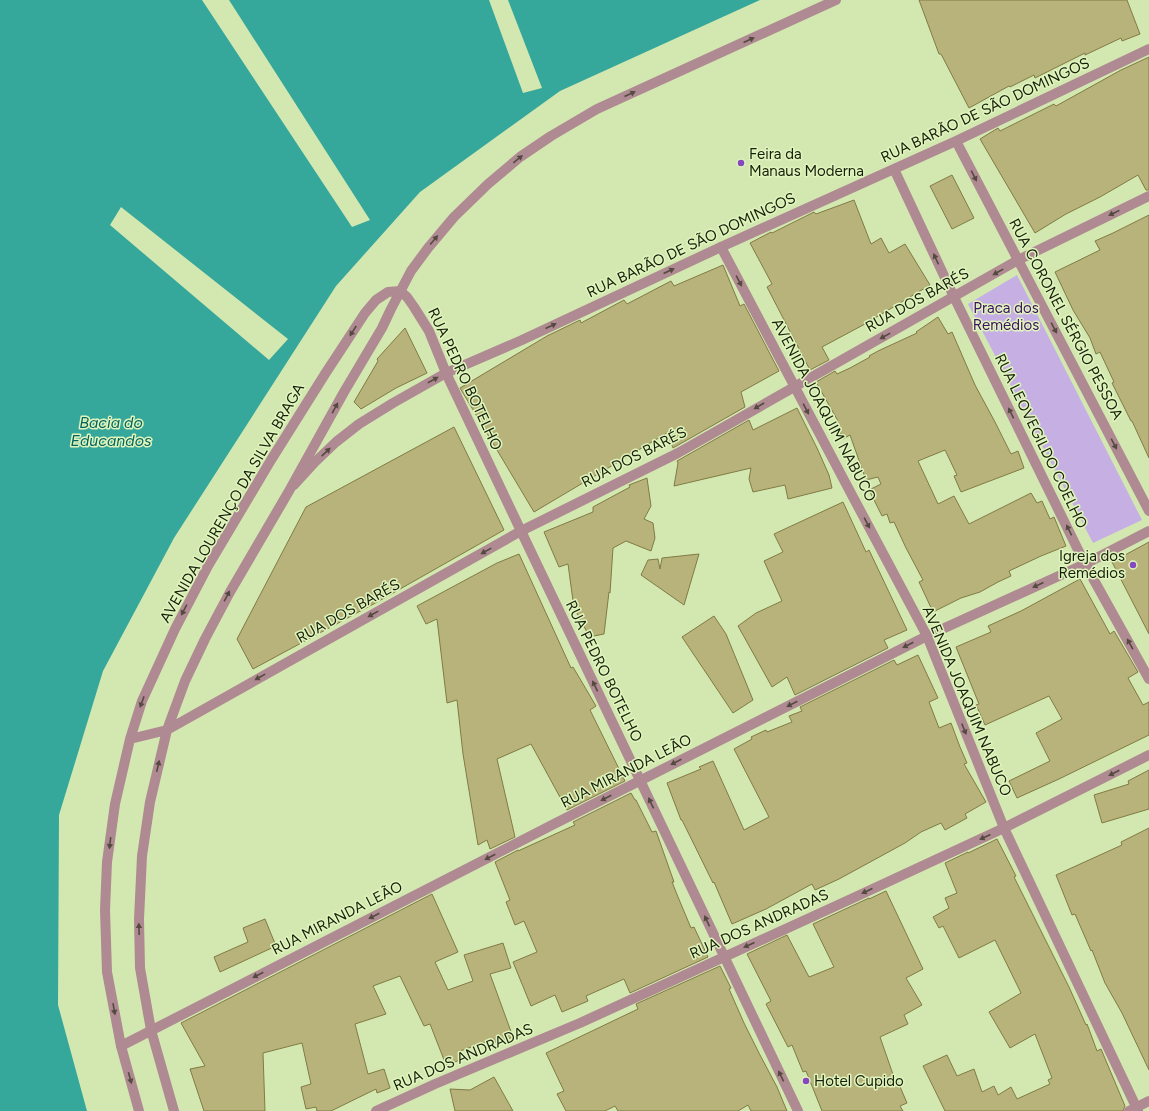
<svg xmlns="http://www.w3.org/2000/svg" width="1149" height="1111" viewBox="0 0 1149 1111" font-family="Figtree,sans-serif">
<style>
.green{fill:#c6afe3}
.water{fill:#36a79b}
.pier{fill:#d3e8b0}
.building{fill:#b7b37a;stroke:#807b44}
.lines{fill:none;stroke-linecap:round;stroke-linejoin:round}
.minor{stroke:#af8a92;stroke-width:10}
.tertiary{stroke:#af8a92;stroke-width:10}
.oneway{fill:#544a40}
.poi-dot{fill:#8548be;stroke:#e0f5bd;stroke-width:1.5}
.labels{text-anchor:middle;dominant-baseline:central;stroke-width:3;stroke-linejoin:round;paint-order:stroke}
.street-label{font-size:15px;fill:#171f0a;stroke:#e0f5bd}
.poi-label{font-size:15px;fill:#171f0a;stroke:#e0f5bd;text-anchor:start}
.park-label{font-size:15px;fill:#3d1060;stroke:#e0f5bd}
.water-label{font-size:16px;font-style:italic;fill:#04645c;stroke:#e0f5bd}
</style>
<rect width="100%" height="100%" fill="#d3e8b0"/>
<!-- green -->
<path class="green" d="M 1017,275 L 1142,520 L 1093,543 L 968,304 Z"/>
<!-- water -->
<path class="water" d="M 0,0 L 760,0 L 560,91 L 420,192 L 336,286 L 174,538 L 103,671 L 59,815 L 58,1005 L 87,1111 L 0,1111 Z"/>
<!-- pier -->
<path class="pier" d="M 202,0 L 229,0 L 370,220 L 352,227 Z
M 489,0 L 508,0 L 542,88 L 523,93 Z
M 121,207 L 288,339 L 269,360 L 110,225 Z"/>
<!-- building -->
<path class="building" d="M 919,0 L 1127,0 L 1140,34 L 1122,41 L 1121,38 L 1085,55 L 1085,53 L 1035,78 L 1034,75 L 1010,87 L 1009,86 L 969,108 L 941,54 L 939,54 Z
M 1149,57 L 1149,190 L 1146,190 L 1138,175 L 1100,197 L 1066,214 L 1035,233 L 980,139 L 998,128 L 1000,131 L 1054,104 L 1056,106 L 1121,70 Z
M 952,175 L 974,218 L 952,229 L 930,186 Z
M 854,200 L 871,244 L 881,238 L 889,253 L 905,244 L 930,285 L 865,324 L 822,347 L 829,360 L 810,370 L 767,287 L 772,284 L 750,243 L 771,232 L 772,233 L 814,212 L 816,214 Z
M 1149,215 L 1149,458 L 1132,421 L 1131,421 L 1112,383 L 1114,382 L 1100,352 L 1096,354 L 1090,338 L 1073,310 L 1055,272 L 1100,250 L 1095,241 L 1113,233 Z
M 723,265 L 740,306 L 744,304 L 779,371 L 741,392 L 745,407 L 673,448 L 667,433 L 534,512 L 460,388 L 547,336 L 580,320 L 581,323 L 624,300 L 627,304 L 671,281 L 674,286 Z
M 938,317 L 948,334 L 952,332 L 975,385 L 995,422 L 1011,454 L 1018,451 L 1024,468 L 961,492 L 954,476 L 957,475 L 945,450 L 918,461 L 938,504 L 954,496 L 969,524 L 1031,493 L 1037,503 L 1042,501 L 1050,519 L 1054,517 L 1066,546 L 1041,556 L 1009,571 L 1011,576 L 998,582 L 980,592 L 961,598 L 933,612 L 919,582 L 923,580 L 906,548 L 894,522 L 890,523 L 887,514 L 882,516 L 869,490 L 881,484 L 878,477 L 866,480 L 850,435 L 843,439 L 836,422 L 838,421 L 816,382 L 835,371 L 837,374 L 850,368 L 870,357 L 869,356 L 878,351 L 917,333 L 916,332 Z
M 405,328 L 427,373 L 396,388 L 361,409 L 354,402 L 378,361 L 377,359 Z
M 797,408 L 817,448 L 829,475 L 832,488 L 788,499 L 785,485 L 753,492 L 749,479 L 751,468 L 674,486 L 678,463 L 677,461 L 749,420 L 753,430 Z
M 454,427 L 504,530 L 379,601 L 253,669 L 237,639 L 306,507 Z
M 647,478 L 651,506 L 644,519 L 653,523 L 655,538 L 651,551 L 626,541 L 613,548 L 610,593 L 609,592 L 604,634 L 594,636 L 588,634 L 572,604 L 573,601 L 568,564 L 559,567 L 544,532 L 593,512 L 593,507 L 630,487 L 629,485 Z
M 843,502 L 866,552 L 869,550 L 907,630 L 884,640 L 888,648 L 795,695 L 787,677 L 772,687 L 738,626 L 756,613 L 782,601 L 764,561 L 783,552 L 774,534 Z
M 1149,542 L 1149,634 L 1112,562 Z
M 519,554 L 571,668 L 573,667 L 596,706 L 590,710 L 625,781 L 567,810 L 531,744 L 497,759 L 515,837 L 490,849 L 487,840 L 478,845 L 463,754 L 457,700 L 447,703 L 437,619 L 426,624 L 417,606 L 497,563 Z
M 699,554 L 684,605 L 641,575 L 648,560 L 658,559 L 660,569 L 662,558 Z
M 1080,579 L 1110,634 L 1114,631 L 1138,672 L 1128,678 L 1143,705 L 1149,702 L 1149,735 L 1059,779 L 1017,798 L 1009,781 L 1050,761 L 1036,733 L 1062,719 L 1049,696 L 985,725 L 976,705 L 979,704 L 956,647 L 991,632 L 988,626 L 1021,611 Z
M 714,616 L 726,634 L 753,700 L 733,713 L 682,637 Z
M 918,655 L 938,698 L 929,702 L 939,728 L 951,723 L 960,747 L 967,763 L 964,764 L 986,802 L 965,814 L 967,818 L 945,830 L 941,823 L 921,832 L 905,843 L 839,879 L 815,890 L 812,884 L 766,909 L 732,924 L 714,882 L 713,883 L 682,820 L 681,820 L 667,783 L 701,769 L 699,767 L 713,761 L 744,830 L 769,817 L 734,749 L 752,739 L 751,737 L 766,730 L 767,732 L 792,722 L 789,716 L 802,711 L 800,707 L 894,660 L 897,665 Z
M 1149,770 L 1149,809 L 1102,823 L 1094,795 L 1129,784 L 1128,781 Z
M 631,793 L 635,800 L 636,800 L 652,832 L 656,831 L 674,882 L 672,882 L 678,897 L 691,928 L 694,927 L 708,957 L 630,993 L 624,979 L 586,996 L 588,1001 L 562,1012 L 555,995 L 531,1006 L 513,962 L 537,952 L 524,921 L 515,925 L 506,902 L 510,900 L 495,862 L 518,850 L 518,851 L 575,825 L 573,822 Z
M 1149,828 L 1149,1070 L 1122,1013 L 1105,983 L 1092,950 L 1091,951 L 1075,914 L 1072,915 L 1056,875 L 1122,845 L 1121,842 Z
M 997,839 L 1016,876 L 1014,877 L 1069,987 L 1086,1025 L 1087,1024 L 1097,1051 L 1101,1049 L 1125,1106 L 1123,1111 L 945,1111 L 923,1066 L 947,1055 L 957,1076 L 974,1069 L 982,1092 L 994,1086 L 998,1095 L 1011,1087 L 1017,1099 L 1050,1084 L 1048,1080 L 1052,1078 L 1035,1034 L 1010,1048 L 989,1012 L 1021,993 L 995,940 L 959,958 L 943,926 L 939,928 L 933,917 L 949,908 L 945,898 L 957,893 L 945,863 L 968,852 L 968,853 Z
M 886,891 L 923,969 L 906,978 L 922,1005 L 904,1015 L 908,1024 L 880,1037 L 896,1083 L 898,1082 L 907,1103 L 900,1106 L 903,1111 L 822,1111 L 806,1071 L 803,1072 L 792,1045 L 788,1047 L 766,1004 L 771,1001 L 747,954 L 787,935 L 809,977 L 834,967 L 813,924 L 869,898 L 869,899 Z
M 432,894 L 458,952 L 435,962 L 448,990 L 473,981 L 464,955 L 503,943 L 511,968 L 490,974 L 513,1037 L 496,1043 L 494,1039 L 460,1051 L 463,1059 L 446,1065 L 430,1024 L 424,1026 L 400,976 L 373,986 L 386,1014 L 355,1024 L 368,1074 L 384,1069 L 390,1088 L 377,1093 L 376,1089 L 331,1111 L 317,1111 L 316,1107 L 306,1109 L 301,1087 L 311,1084 L 302,1043 L 263,1053 L 265,1111 L 204,1111 L 190,1069 L 205,1066 L 181,1023 Z
M 265,919 L 276,946 L 220,972 L 214,957 L 248,942 L 243,928 Z
M 720,966 L 731,988 L 729,989 L 744,1023 L 760,1055 L 777,1087 L 787,1111 L 751,1111 L 748,1105 L 738,1111 L 618,1111 L 615,1106 L 605,1111 L 566,1111 L 557,1094 L 564,1091 L 546,1053 L 638,1009 L 636,1004 Z
M 494,1077 L 513,1111 L 455,1111 L 450,1089 L 470,1090 Z"/>
<g class="lines">
<!-- minor -->
<path class="minor" d="M 956,141 L 1149,511
M 894,169 L 954,297 L 1085,564 L 1149,679
M 400,291 L 407,297 L 414,307 L 429,331 L 446,373 L 521,531 L 798,1111
M 294,485 L 315,462 L 336,442 L 359,424 L 393,403 L 446,373 L 522,340 L 721,247 L 956,141 L 1149,49
M 121,1046 L 552,825 L 927,636 L 1085,564 L 1149,531"/>
<!-- tertiary -->
<path class="tertiary" d="M 721,247 L 845,482 L 927,636 L 1004,828 L 1138,1111
M 130,739 L 167,730 L 521,531 L 678,453 L 1018,260 L 1149,196
M 139,1111 L 121,1046 L 107,972 L 105,910 L 107,862 L 115,804 L 130,739 L 142,701 L 175,629 L 208,566 L 271,460 L 325,374 L 365,313 L 376,300 L 388,292 L 400,291
M 174,1111 L 151,1030 L 140,968 L 139,919 L 142,856 L 150,802 L 167,730 L 185,681 L 205,639 L 230,592 L 289,491 L 344,392 L 382,328 L 391,309 L 411,271 L 428,248 L 454,217 L 488,184 L 520,157 L 551,136 L 597,109 L 836,0
M 376,1111 L 435,1084 L 580,1023 L 851,899 L 1004,828 L 1149,755
M 1129,1111 L 1149,1101"/>
</g>
<!-- one-way arrows -->
<defs><path id="oneway-solid" d="M-6-.8H1V-3.2L6.5 0L1 3.2V.8H-6Z"/></defs>
<g class="oneway">
<use href="#oneway-solid" transform="translate(749 40) rotate(-25)"/>
<use href="#oneway-solid" transform="translate(630 94) rotate(-24)"/>
<use href="#oneway-solid" transform="translate(518 159) rotate(-39)"/>
<use href="#oneway-solid" transform="translate(974 176) rotate(63)"/>
<use href="#oneway-solid" transform="translate(1114 213) rotate(154)"/>
<use href="#oneway-solid" transform="translate(434 240) rotate(-50)"/>
<use href="#oneway-solid" transform="translate(936 259) rotate(-115)"/>
<use href="#oneway-solid" transform="translate(669 271) rotate(-25)"/>
<use href="#oneway-solid" transform="translate(998 272) rotate(151)"/>
<use href="#oneway-solid" transform="translate(739 281) rotate(62)"/>
<use href="#oneway-solid" transform="translate(551 326) rotate(-25)"/>
<use href="#oneway-solid" transform="translate(1054 328) rotate(62)"/>
<use href="#oneway-solid" transform="translate(353 331) rotate(123)"/>
<use href="#oneway-solid" transform="translate(885 336) rotate(151)"/>
<use href="#oneway-solid" transform="translate(433 380) rotate(-29)"/>
<use href="#oneway-solid" transform="translate(759 406) rotate(150)"/>
<use href="#oneway-solid" transform="translate(335 408) rotate(-61)"/>
<use href="#oneway-solid" transform="translate(806 409) rotate(62)"/>
<use href="#oneway-solid" transform="translate(1011 413) rotate(-116)"/>
<use href="#oneway-solid" transform="translate(1114 444) rotate(62)"/>
<use href="#oneway-solid" transform="translate(326 452) rotate(-43)"/>
<use href="#oneway-solid" transform="translate(867 523) rotate(62)"/>
<use href="#oneway-solid" transform="translate(1069 530) rotate(-116)"/>
<use href="#oneway-solid" transform="translate(486 551) rotate(151)"/>
<use href="#oneway-solid" transform="translate(1038 585) rotate(156)"/>
<use href="#oneway-solid" transform="translate(227 596) rotate(-62)"/>
<use href="#oneway-solid" transform="translate(184 610) rotate(118)"/>
<use href="#oneway-solid" transform="translate(373 614) rotate(151)"/>
<use href="#oneway-solid" transform="translate(1130 644) rotate(-119)"/>
<use href="#oneway-solid" transform="translate(908 645) rotate(153)"/>
<use href="#oneway-solid" transform="translate(260 677) rotate(151)"/>
<use href="#oneway-solid" transform="translate(595 686) rotate(-116)"/>
<use href="#oneway-solid" transform="translate(142 702) rotate(110)"/>
<use href="#oneway-solid" transform="translate(792 704) rotate(153)"/>
<use href="#oneway-solid" transform="translate(964 729) rotate(68)"/>
<use href="#oneway-solid" transform="translate(676 762) rotate(153)"/>
<use href="#oneway-solid" transform="translate(158 766) rotate(-77)"/>
<use href="#oneway-solid" transform="translate(1114 773) rotate(153)"/>
<use href="#oneway-solid" transform="translate(606 798) rotate(153)"/>
<use href="#oneway-solid" transform="translate(651 803) rotate(-115)"/>
<use href="#oneway-solid" transform="translate(985 837) rotate(155)"/>
<use href="#oneway-solid" transform="translate(110 843) rotate(97)"/>
<use href="#oneway-solid" transform="translate(490 857) rotate(153)"/>
<use href="#oneway-solid" transform="translate(867 891) rotate(155)"/>
<use href="#oneway-solid" transform="translate(374 916) rotate(153)"/>
<use href="#oneway-solid" transform="translate(707 921) rotate(-115)"/>
<use href="#oneway-solid" transform="translate(139 929) rotate(-92)"/>
<use href="#oneway-solid" transform="translate(749 945) rotate(156)"/>
<use href="#oneway-solid" transform="translate(258 975) rotate(153)"/>
<use href="#oneway-solid" transform="translate(114 1009) rotate(80)"/>
<use href="#oneway-solid" transform="translate(781 1076) rotate(-116)"/>
<use href="#oneway-solid" transform="translate(130 1078) rotate(75)"/>
</g>
<!-- markers -->
<g class="poi-dot">
<circle cx="741" cy="163" r="4"/>
<circle cx="1133" cy="565" r="4"/>
<circle cx="806" cy="1081" r="4"/>
</g>
<g class="labels">
<!-- street labels -->
<g class="street-label">
<text transform="translate(985 110) rotate(-25)">RUA BARÃO DE SÃO DOMINGOS</text>
<text transform="translate(691 245) rotate(-25)">RUA BARÃO DE SÃO DOMINGOS</text>
<text transform="translate(917 300) rotate(-29)">RUA DOS BARÉS</text>
<text transform="translate(1066 319) rotate(62)">RUA CORONEL SÉRGIO PESSOA</text>
<text transform="translate(465 379) rotate(65)">RUA PEDRO BOTELHO</text>
<text transform="translate(824 410) rotate(62)">AVENIDA JOAQUIM NABUCO</text>
<text transform="translate(1041 441) rotate(64)">RUA LEOVEGILDO COELHO</text>
<text transform="translate(634 457) rotate(-27)">RUA DOS BARÉS</text>
<text transform="translate(232 503) rotate(-60)">AVENIDA LOURENÇO DA SILVA BRAGA</text>
<text transform="translate(348 611) rotate(-29)">RUA DOS BARÉS</text>
<text transform="translate(604 671) rotate(64)">RUA PEDRO BOTELHO</text>
<text transform="translate(967 701) rotate(67)">AVENIDA JOAQUIM NABUCO</text>
<text transform="translate(626 771) rotate(-27)">RUA MIRANDA LEÃO</text>
<text transform="translate(337 918) rotate(-27)">RUA MIRANDA LEÃO</text>
<text transform="translate(759 924) rotate(-24)">RUA DOS ANDRADAS</text>
<text transform="translate(463 1057) rotate(-23)">RUA DOS ANDRADAS</text>
</g>
<!-- poi labels -->
<g class="poi-label">
<text x="749" y="154">Feira da<tspan x="749" dy="17">Manaus Moderna</tspan></text>
<text x="1125" y="556" text-anchor="end">Igreja dos<tspan x="1125" dy="17">Remédios</tspan></text>
<text x="814" y="1081">Hotel Cupido</text>
</g>
<!-- park labels -->
<g class="park-label">
<text x="1006" y="308">Praca dos<tspan x="1006" dy="17">Remédios</tspan></text>
</g>
<!-- water labels -->
<g class="water-label">
<text x="111" y="422">Bacia do<tspan x="111" dy="18">Educandos</tspan></text>
</g>
</g>
</svg>
